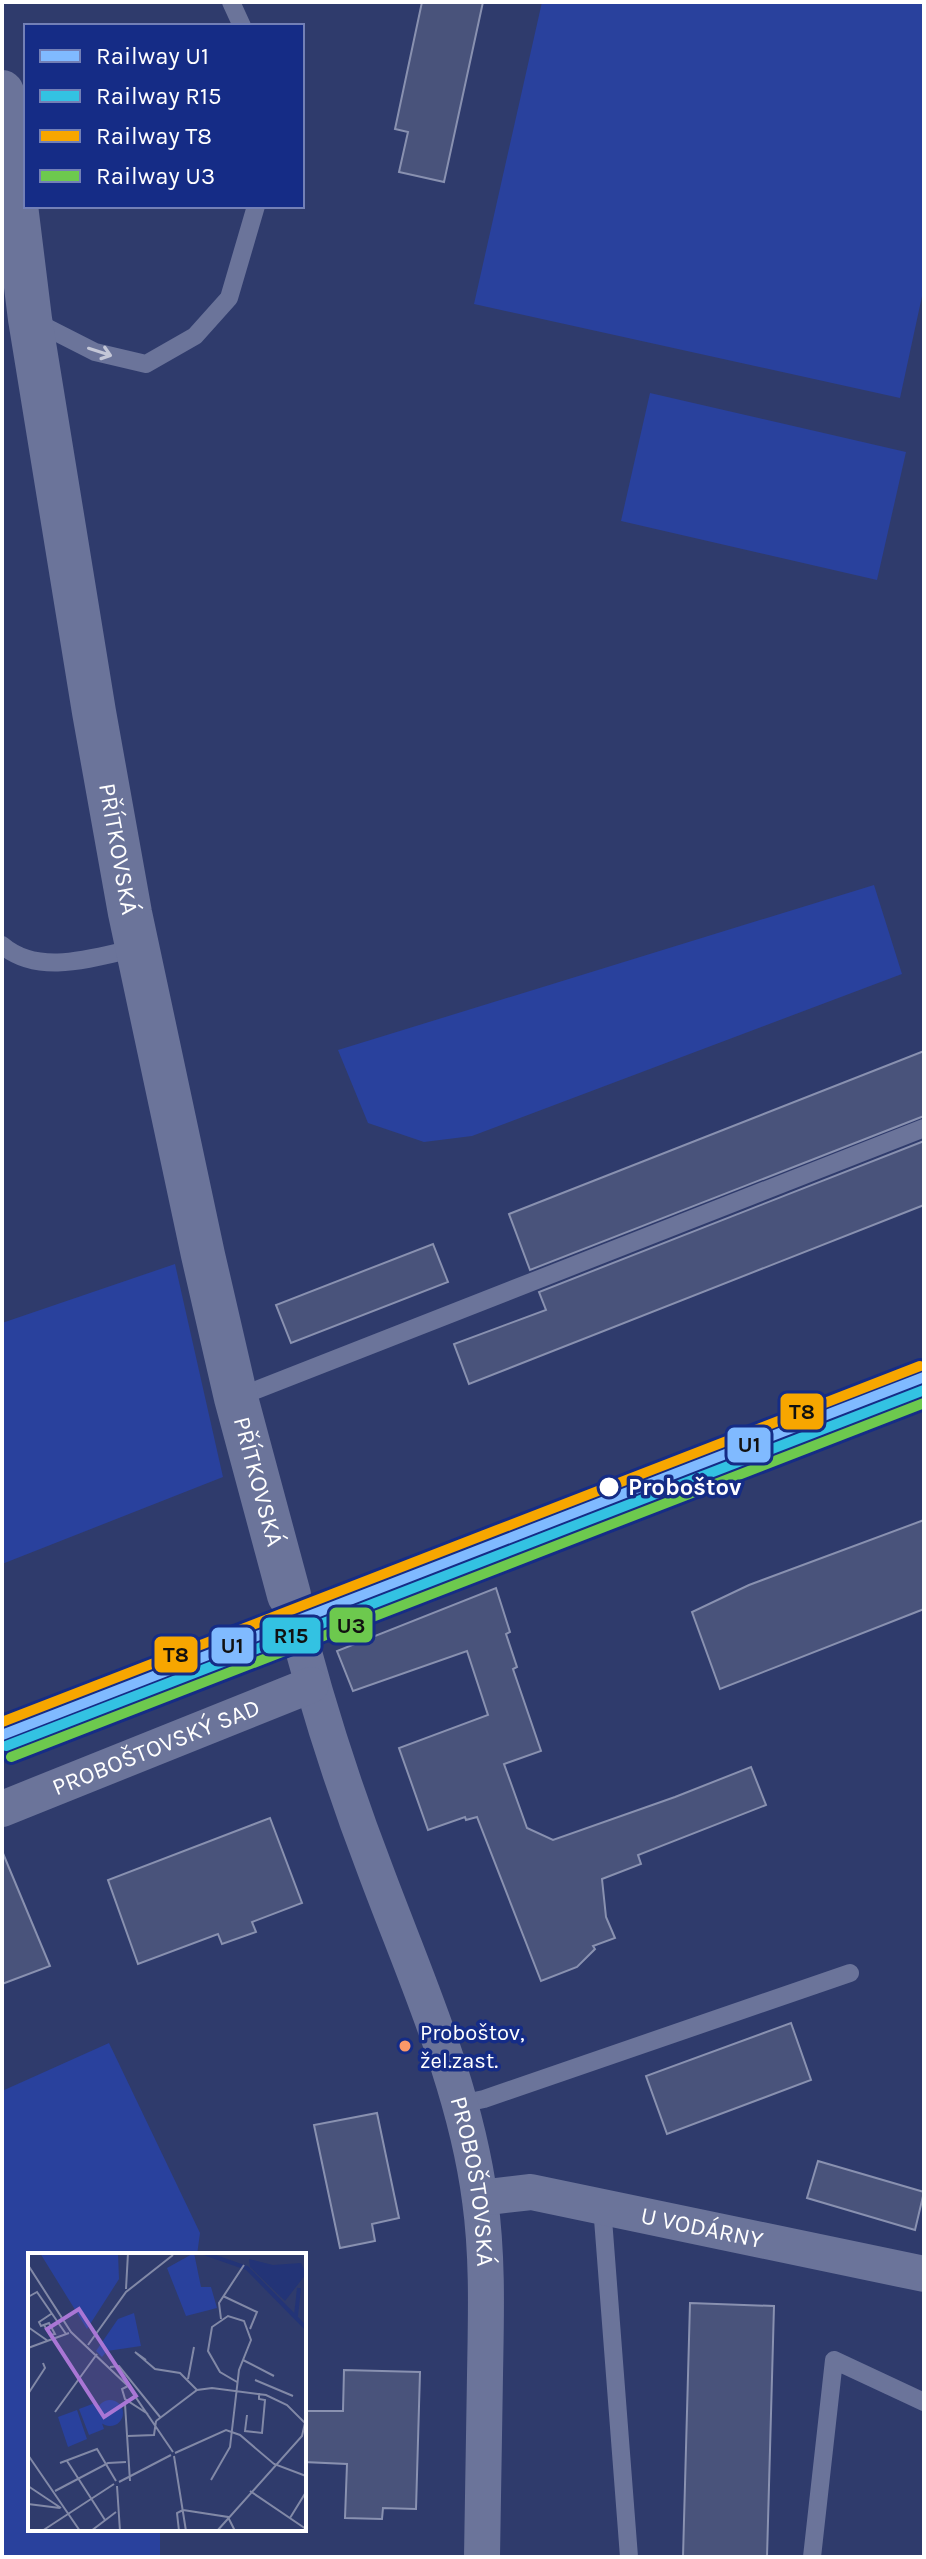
<svg xmlns="http://www.w3.org/2000/svg" width="926" height="2559" viewBox="0 0 926 2559" font-family="Karla,sans-serif">
<style>
.green{fill:#29419d}
.building{fill:#49537b;stroke:#8991b0;stroke-width:2}
.lines{fill:none;stroke-linecap:round;stroke-linejoin:round}
.service{stroke:#6b749a;stroke-width:18}
.minor{stroke:#6b749a;stroke-width:36}
.tertiary{stroke:#6b749a;stroke-width:44}
.rail-1-casing{stroke:#152c86;stroke-width:16}
.rail-2-casing{stroke:#152c86;stroke-width:16}
.rail-3-casing{stroke:#152c86;stroke-width:16}
.rail-4-casing{stroke:#152c86;stroke-width:16}
.rail-1{stroke:#80baff;stroke-width:10}
.rail-2{stroke:#33c2e2;stroke-width:10}
.rail-3{stroke:#f7a600;stroke-width:10}
.rail-4{stroke:#6dc94e;stroke-width:10}
.oneway{stroke:#c4c7d7}
.stop-dot{fill:#fff;stroke:#152c86;stroke-width:3}
.bus-dot{fill:#fc9868;stroke:#152c86;stroke-width:3}
.labels{text-anchor:middle;dominant-baseline:central;stroke-width:7;stroke-linejoin:round;paint-order:stroke}
.bus-label{font-size:22px;fill:#fff;stroke:#152c86;text-anchor:start}
.street-label{font-size:24px;fill:#fff;stroke:#152c86}
.stop-label{font-size:24px;font-weight:bold;fill:#fff;stroke:#152c86;text-anchor:start}
.inset-river{fill:none;stroke:#233477;stroke-width:4}
.inset-road{fill:none;stroke:#8289a7;stroke-width:2}
.view{fill:#a976d5;fill-opacity:0.15;stroke:#a976d5;stroke-width:4}
.inset-edge{fill:none;stroke:#fff;stroke-width:4}
.line-badge{stroke:#152c86;stroke-width:3}
.pale-badge-label{font-size:22px;text-anchor:middle;font-weight:bold;fill:#111}
</style>
<rect width="100%" height="100%" fill="#2f3b6c"/>
<!-- green -->
<path class="green" d="M 542,2 L 924,2 L 924,287 L 900,398 L 474,304 Z
M 650,393 L 906,452 L 877,580 L 621,521 Z
M 874,885 L 902,974 L 472,1136 L 424,1142 L 368,1123 L 338,1050 Z
M 175,1264 L 223,1477 L 2,1564 L 2,1323 Z
M 109,2043 L 200,2233 L 197,2255 L 30,2255 L 30,2529 L 160,2529 L 160,2557 L 2,2557 L 2,2091 Z"/>
<!-- building -->
<path class="building" d="M 422,2 L 483,2 L 444,182 L 399,172 L 408,132 L 395,129 Z
M 924,1051 L 924,1116 L 530,1270 L 509,1214 Z
M 924,1141 L 924,1205 L 469,1384 L 454,1344 L 546,1310 L 539,1292 Z
M 433,1244 L 448,1282 L 291,1343 L 276,1305 Z
M 924,1520 L 924,1609 L 720,1689 L 692,1612 L 749,1585 Z
M 496,1588 L 510,1632 L 506,1634 L 517,1667 L 513,1669 L 541,1751 L 504,1764 L 527,1828 L 553,1840 L 675,1797 L 751,1767 L 766,1805 L 638,1855 L 641,1864 L 602,1879 L 606,1917 L 615,1938 L 593,1946 L 595,1949 L 577,1967 L 541,1981 L 477,1817 L 466,1820 L 465,1817 L 428,1830 L 399,1748 L 488,1715 L 467,1651 L 353,1691 L 337,1651 Z
M 270,1818 L 302,1903 L 252,1922 L 256,1932 L 222,1944 L 218,1934 L 138,1964 L 108,1880 Z
M 2,1851 L 50,1966 L 2,1984 Z
M 791,2023 L 811,2080 L 667,2134 L 646,2076 Z
M 377,2113 L 399,2218 L 372,2224 L 375,2241 L 340,2248 L 314,2125 Z
M 818,2161 L 924,2192 L 915,2230 L 807,2198 Z
M 690,2303 L 774,2306 L 767,2557 L 683,2557 Z
M 344,2370 L 420,2372 L 416,2509 L 383,2508 L 382,2519 L 345,2518 L 347,2464 L 304,2462 L 304,2411 L 343,2411 Z"/>
<g class="lines">
<!-- service -->
<path class="service" d="M 231,2 L 242,26
M 32,320 L 95,352 L 146,364 L 195,336 L 229,298 L 256,206
M 2,945 C 39,977 95,957 137,948
M 236,1398 L 924,1128
M 460,2104 L 484,2099 L 850,1973
M 602,2206 L 629,2557
M 812,2557 L 834,2360 L 924,2402"/>
<!-- minor -->
<g class="minor">
<path id="s1" d="M 289,1595 C 312,1689 341,1781 376,1872 C 416,1979 465,2086 480,2200 C 488,2258 486,2317 485,2375 C 484,2436 483,2496 482,2557"/>
<path id="s2" d="M 2,1809 L 311,1685"/>
<path id="s3" d="M 480,2198 L 531,2192 L 924,2274"/>
</g>
<!-- tertiary -->
<path class="tertiary" id="s4" d="M 2,92 L 30,319 L 94,712 L 130,913 L 203,1255 L 236,1398 L 289,1595"/>
<defs>
<path id="rail-1" d="M 2,1735 L 924,1377"/>
<path id="rail-2" d="M 6,1746 L 924,1390"/>
<path id="rail-3" d="M 2,1722 L 920,1366"/>
<path id="rail-4" d="M 11,1757 L 924,1403"/>
</defs>
<!-- rail-1 casing -->
<use href="#rail-1" class="rail-1-casing"/>
<!-- rail-2 casing -->
<use href="#rail-2" class="rail-2-casing"/>
<!-- rail-3 casing -->
<use href="#rail-3" class="rail-3-casing"/>
<!-- rail-4 casing -->
<use href="#rail-4" class="rail-4-casing"/>
<!-- rail-1 -->
<use href="#rail-1" class="rail-1"/>
<!-- rail-2 -->
<use href="#rail-2" class="rail-2"/>
<!-- rail-3 -->
<use href="#rail-3" class="rail-3"/>
<!-- rail-4 -->
<use href="#rail-4" class="rail-4"/>
</g>
<!-- one-way arrows -->
<defs><path id="oneway-shaft" d="M-6 0H5M1.5-3L5.5 0L1.5 3" fill="none" stroke-width="1.6" stroke-linecap="round" stroke-linejoin="round" transform="scale(2)"/></defs>
<use class="oneway" href="#oneway-shaft" transform="translate(100 352) rotate(18)"/>
<!-- markers -->
<circle class="stop-dot" cx="609" cy="1487" r="11"/>
<circle class="bus-dot" cx="405" cy="2046" r="7"/>
<g class="labels">
<!-- bus labels -->
<g class="bus-label">
<text x="420" y="2033">Proboštov,<tspan x="420" dy="28">žel.zast.</tspan></text>
</g>
<!-- street labels -->
<g class="street-label">
<text stroke="none"><textPath href="#s4" startOffset="766">PŘÍTKOVSKÁ</textPath></text>
<text stroke="none"><textPath href="#s4" startOffset="1414">PŘÍTKOVSKÁ</textPath></text>
<text stroke="none"><textPath href="#s2" startOffset="166">PROBOŠTOVSKÝ SAD</textPath></text>
<text stroke="none"><textPath href="#s1" startOffset="616">PROBOŠTOVSKÁ</textPath></text>
<text stroke="none"><textPath href="#s3" startOffset="226">U VODÁRNY</textPath></text>
</g>
<!-- stop labels -->
<g class="stop-label">
<text x="628" y="1487">Proboštov</text>
</g>
</g>
<!-- overview -->
<g transform="translate(28 2253)">
<rect width="278" height="278" fill="#2f3b6c"/>
<path d="M 12,0 L 90,0 L 91,26 L 59,76 ZM 166,0 L 173,34 L 183,34 L 189,55 L 158,63 L 139,15 ZM 106,60 L 113,93 L 79,98 L 74,104 L 68,98 L 90,66 ZM69 160a13 13 0 1 1 26 0a13 13 0 1 1-26 0ZM 67,150 L 76,176 L 61,182 L 51,156 ZM 49,157 L 59,186 L 40,194 L 30,164 Z" fill="#29419d"/>
<path d="M 221,6 L 245,12 L 273,10 L 278,21 L 257,48 L 222,14 Z" fill="#233477"/>
<path class="inset-river" d="M 176,0 L 219,15 L 278,75M 268,63 L 271,35"/>
<path class="inset-road" d="M 0,12 L 43,79 L 100,133 L 145,199M 98,36 L 100,0M 195,43 L 229,59 L 222,76M 0,44 L 9,39 L 38,81M 193,66 L 191,50 L 216,12M 16,72 L 22,82 L 27,81 L 21,70 L 13,73 L 11,69 L 23,61M 0,74 L 20,88M 60,92 L 98,39 L 145,2M 0,95 L 41,80M 118,107 L 107,99 L 127,116 L 152,120 L 169,137M 215,107 L 246,123M 82,114 L 91,113 L 132,164M 160,126 L 166,94M 227,127 L 265,143M 100,133 L 94,136 L 97,146 L 120,161M 0,141 L 17,115 L 15,110M 97,151 L 102,228M 27,159 L 69,101M 219,162 L 217,178 L 234,180 L 237,147 L 231,146 L 231,140M 128,168 L 169,137 L 184,135 L 238,142 L 259,152 L 277,170 L 274,183 L 189,278M 100,183 L 126,182 L 128,168M 147,200 L 198,177 L 212,182 L 246,211 L 278,223M 0,202 L 52,278M 146,203 L 158,278M 39,208 L 77,267M 32,210 L 69,196 L 88,228M 183,227 L 202,194 L 211,117 L 223,87 L 216,68 L 200,63 L 184,74 L 180,98 L 192,119 L 209,129M 91,229 L 143,202M 0,233 L 33,255M 89,233 L 92,278M 27,238 L 80,210 L 98,209M 222,238 L 278,276M 0,251 L 32,255M 155,257 L 200,264 L 207,278M 262,265 L 278,239M 14,278 L 86,231M 63,278 L 88,259M 151,278 L 149,260 L 155,257"/>
<path class="view" d="M 51,56 L 108,143 L 76,164 L 19,76 Z"/>
<rect width="278" height="278" class="inset-edge"/>
</g>
<g class="line-badge">
<rect x="779" y="1392" width="46" height="39" rx="8" fill="#f7a600"/>
<rect x="726" y="1426" width="46" height="38" rx="8" fill="#80baff"/>
<rect x="328" y="1606" width="46" height="38" rx="8" fill="#6dc94e"/>
<rect x="261" y="1616" width="61" height="39" rx="8" fill="#33c2e2"/>
<rect x="210" y="1626" width="45" height="39" rx="8" fill="#80baff"/>
<rect x="153" y="1635" width="46" height="39" rx="8" fill="#f7a600"/>
</g>
<g class="pale-badge-label">
<text x="802" y="1419">T8</text>
<text x="749" y="1452">U1</text>
<text x="351" y="1633">U3</text>
<text x="291" y="1643">R15</text>
<text x="232" y="1653">U1</text>
<text x="176" y="1662">T8</text>
</g>
<!-- border -->
<rect width="926" height="2559" fill="none" stroke="#ffffff" stroke-width="8"/>
<!-- legend -->
<rect x="24" y="24" width="280" height="184" fill="#152c86" stroke="#7380b6" stroke-width="2"/>
<rect x="40" y="50" width="40" height="12" fill="#80baff" stroke="#7380b6" stroke-width="2"/>
<text x="96" y="64" font-size="24" fill="#ffffff">Railway U1</text>
<rect x="40" y="90" width="40" height="12" fill="#33c2e2" stroke="#7380b6" stroke-width="2"/>
<text x="96" y="104" font-size="24" fill="#ffffff">Railway R15</text>
<rect x="40" y="130" width="40" height="12" fill="#f7a600" stroke="#7380b6" stroke-width="2"/>
<text x="96" y="144" font-size="24" fill="#ffffff">Railway T8</text>
<rect x="40" y="170" width="40" height="12" fill="#6dc94e" stroke="#7380b6" stroke-width="2"/>
<text x="96" y="184" font-size="24" fill="#ffffff">Railway U3</text>
</svg>
